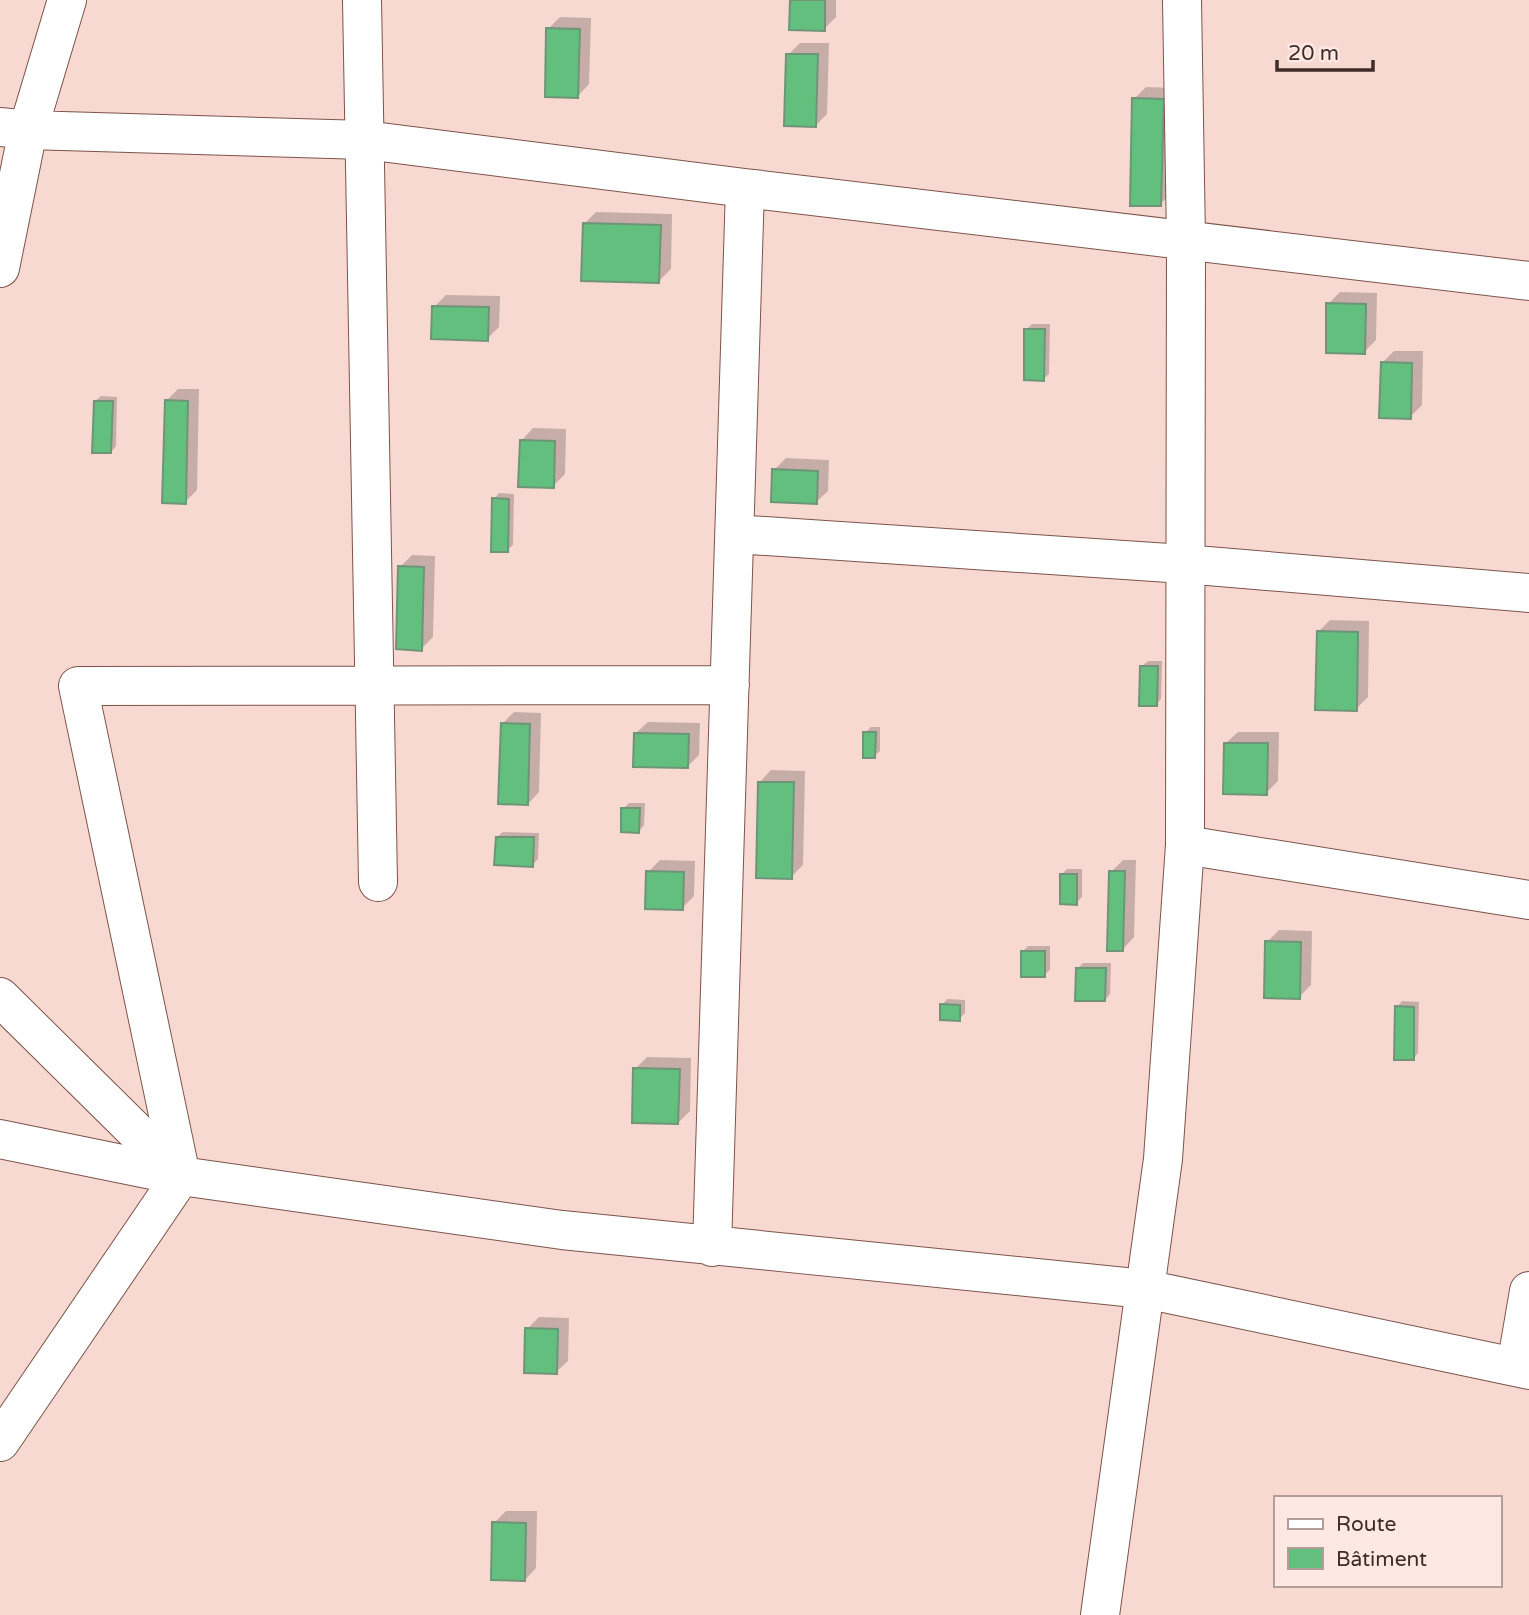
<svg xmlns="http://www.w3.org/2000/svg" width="1529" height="1615" viewBox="0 0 1529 1615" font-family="'Varela Round',sans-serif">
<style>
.shadow{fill:#0003}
.building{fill:#63bf7e;stroke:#6f9578;stroke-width:2}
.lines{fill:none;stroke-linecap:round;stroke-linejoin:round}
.minor-casing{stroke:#7e534a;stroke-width:40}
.minor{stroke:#fff;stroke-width:38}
</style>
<rect width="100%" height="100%" fill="#f8d9d2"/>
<!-- shadow -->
<path class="shadow" d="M 792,0 L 836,0 L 836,17 L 824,29 Z
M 560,17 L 591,18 L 589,84 L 578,96 L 548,29 Z
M 800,43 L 829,43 L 827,114 L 815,126 L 788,55 Z
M 1146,87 L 1175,88 L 1172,193 L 1160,204 L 1134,99 Z
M 596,212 L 672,214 L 671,269 L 659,281 L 584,224 Z
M 1340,292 L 1377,293 L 1376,340 L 1364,352 L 1328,304 Z
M 446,295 L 500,296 L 499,327 L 487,339 L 434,307 Z
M 1032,324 L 1050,324 L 1049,374 L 1043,379 L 1026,330 Z
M 1394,351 L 1423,351 L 1422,405 L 1410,417 L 1382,363 Z
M 178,389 L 199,389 L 197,490 L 185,502 L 166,401 Z
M 101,396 L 117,397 L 116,446 L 111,452 L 95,401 Z
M 533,428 L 566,429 L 565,474 L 553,486 L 522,440 Z
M 786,458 L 829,460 L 828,491 L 816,502 L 774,470 Z
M 499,493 L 514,494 L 513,545 L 507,550 L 494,499 Z
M 412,555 L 435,556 L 433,637 L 421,649 L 400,567 Z
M 1330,620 L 1369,621 L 1368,697 L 1356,709 L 1318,632 Z
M 1148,661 L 1162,661 L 1161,699 L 1156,704 L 1142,666 Z
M 514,712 L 541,713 L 539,792 L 528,804 L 502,724 Z
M 648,722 L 700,723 L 699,755 L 688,766 L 636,733 Z
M 871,727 L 880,727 L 880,751 L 874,756 L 865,733 Z
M 1238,732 L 1279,732 L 1278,781 L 1266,793 L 1226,743 Z
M 771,770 L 805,771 L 803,865 L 791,877 L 760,782 Z
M 629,803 L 645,803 L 644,825 L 639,831 L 623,809 Z
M 503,832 L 539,833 L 538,859 L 532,865 L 497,837 Z
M 660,860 L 695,861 L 694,896 L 682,908 L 648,872 Z
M 1123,860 L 1136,860 L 1134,937 L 1123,949 L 1111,872 Z
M 1067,869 L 1082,869 L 1082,897 L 1076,903 L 1062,874 Z
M 1279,930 L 1312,931 L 1311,985 L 1299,997 L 1267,942 Z
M 1028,946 L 1050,946 L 1050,970 L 1044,975 L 1023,951 Z
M 1083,963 L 1111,963 L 1110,994 L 1105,1000 L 1078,968 Z
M 947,999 L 965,1000 L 965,1013 L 959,1019 L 942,1005 Z
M 1402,1001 L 1419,1002 L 1418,1053 L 1413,1059 L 1397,1007 Z
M 647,1057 L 691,1058 L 690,1111 L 678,1123 L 635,1069 Z
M 539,1317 L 569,1318 L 568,1361 L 556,1372 L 527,1329 Z
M 506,1511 L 537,1511 L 536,1568 L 525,1580 L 494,1523 Z"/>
<!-- building -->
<path class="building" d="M 790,0 L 825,0 L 825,31 L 789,30 Z
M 546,28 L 580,29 L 578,98 L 545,97 Z
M 786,54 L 818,54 L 816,127 L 784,126 Z
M 1132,98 L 1164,99 L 1161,206 L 1130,206 Z
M 583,223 L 661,225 L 659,283 L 581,281 Z
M 1326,303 L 1366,304 L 1365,354 L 1326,353 Z
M 432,306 L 489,307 L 488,341 L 431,339 Z
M 1024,329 L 1045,329 L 1044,381 L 1024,380 Z
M 1381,362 L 1412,363 L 1411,419 L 1379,418 Z
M 165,400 L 188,401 L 186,504 L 162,503 Z
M 94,401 L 113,401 L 111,453 L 92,453 Z
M 520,440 L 555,441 L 554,488 L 518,487 Z
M 772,469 L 818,471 L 817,504 L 771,502 Z
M 492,498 L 509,499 L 508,552 L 491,552 Z
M 398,566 L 424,567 L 422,651 L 396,649 Z
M 1317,631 L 1358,632 L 1357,711 L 1315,710 Z
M 1140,666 L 1158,666 L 1157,706 L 1139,706 Z
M 501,723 L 530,724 L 528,805 L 498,804 Z
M 863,732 L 876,732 L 875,758 L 863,758 Z
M 634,733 L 689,734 L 688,768 L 633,767 Z
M 1224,743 L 1268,743 L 1267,795 L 1223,794 Z
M 758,782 L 794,782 L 792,879 L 756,878 Z
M 621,808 L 640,808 L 639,833 L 621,832 Z
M 496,837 L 534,837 L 533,867 L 494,865 Z
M 646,871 L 684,872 L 683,910 L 645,909 Z
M 1109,871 L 1125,871 L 1123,951 L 1107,951 Z
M 1060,874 L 1077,874 L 1077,905 L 1060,904 Z
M 1265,941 L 1301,942 L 1300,999 L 1264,998 Z
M 1021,951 L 1045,951 L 1045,977 L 1021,977 Z
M 1076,968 L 1106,968 L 1105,1001 L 1075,1001 Z
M 940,1004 L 960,1005 L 960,1021 L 940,1020 Z
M 1395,1006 L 1414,1007 L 1414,1060 L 1394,1060 Z
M 633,1068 L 680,1069 L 678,1124 L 632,1123 Z
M 525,1328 L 558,1329 L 557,1374 L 524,1373 Z
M 492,1522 L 526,1523 L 525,1581 L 491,1580 Z"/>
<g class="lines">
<defs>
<path id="minor" d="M 362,0 L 378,882
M 0,127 L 28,130 L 365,140 L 745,188 L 1529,281
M 0,268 L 28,130 L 67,0
M 735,534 L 1184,564 L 1529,593
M 1185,845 L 1529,900
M 0,997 L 181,1176
M 0,1139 L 181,1176 L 562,1230 L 1145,1289 L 1529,1370
M 712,1247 L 745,188
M 1516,1367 L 1529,1291
M 0,1442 L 181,1176 L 78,686 L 730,685
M 1100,1615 L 1163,1159 L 1185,845 L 1186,240 L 1182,0"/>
</defs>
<!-- minor casing -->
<use href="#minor" class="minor-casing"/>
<!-- minor -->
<use href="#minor" class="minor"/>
</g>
<!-- legend -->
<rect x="1274" y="1496" width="228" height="91" fill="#fee8e4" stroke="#b29d99" stroke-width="2"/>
<rect x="1288" y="1519" width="35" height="10" fill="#ffffff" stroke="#b29d99" stroke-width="2"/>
<text x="1336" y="1531" font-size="21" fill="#3f2c28">Route</text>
<rect x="1288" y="1548" width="35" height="21" fill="#63bf7e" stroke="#b29d99" stroke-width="2"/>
<text x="1336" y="1566" font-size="21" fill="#3f2c28">Bâtiment</text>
<!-- scale -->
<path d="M1277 60v10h96v-10" fill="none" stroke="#3f2c28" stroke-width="3.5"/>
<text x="1288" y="60" font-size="21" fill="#3f2c28" stroke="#fee8e4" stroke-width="5" paint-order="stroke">20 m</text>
</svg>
